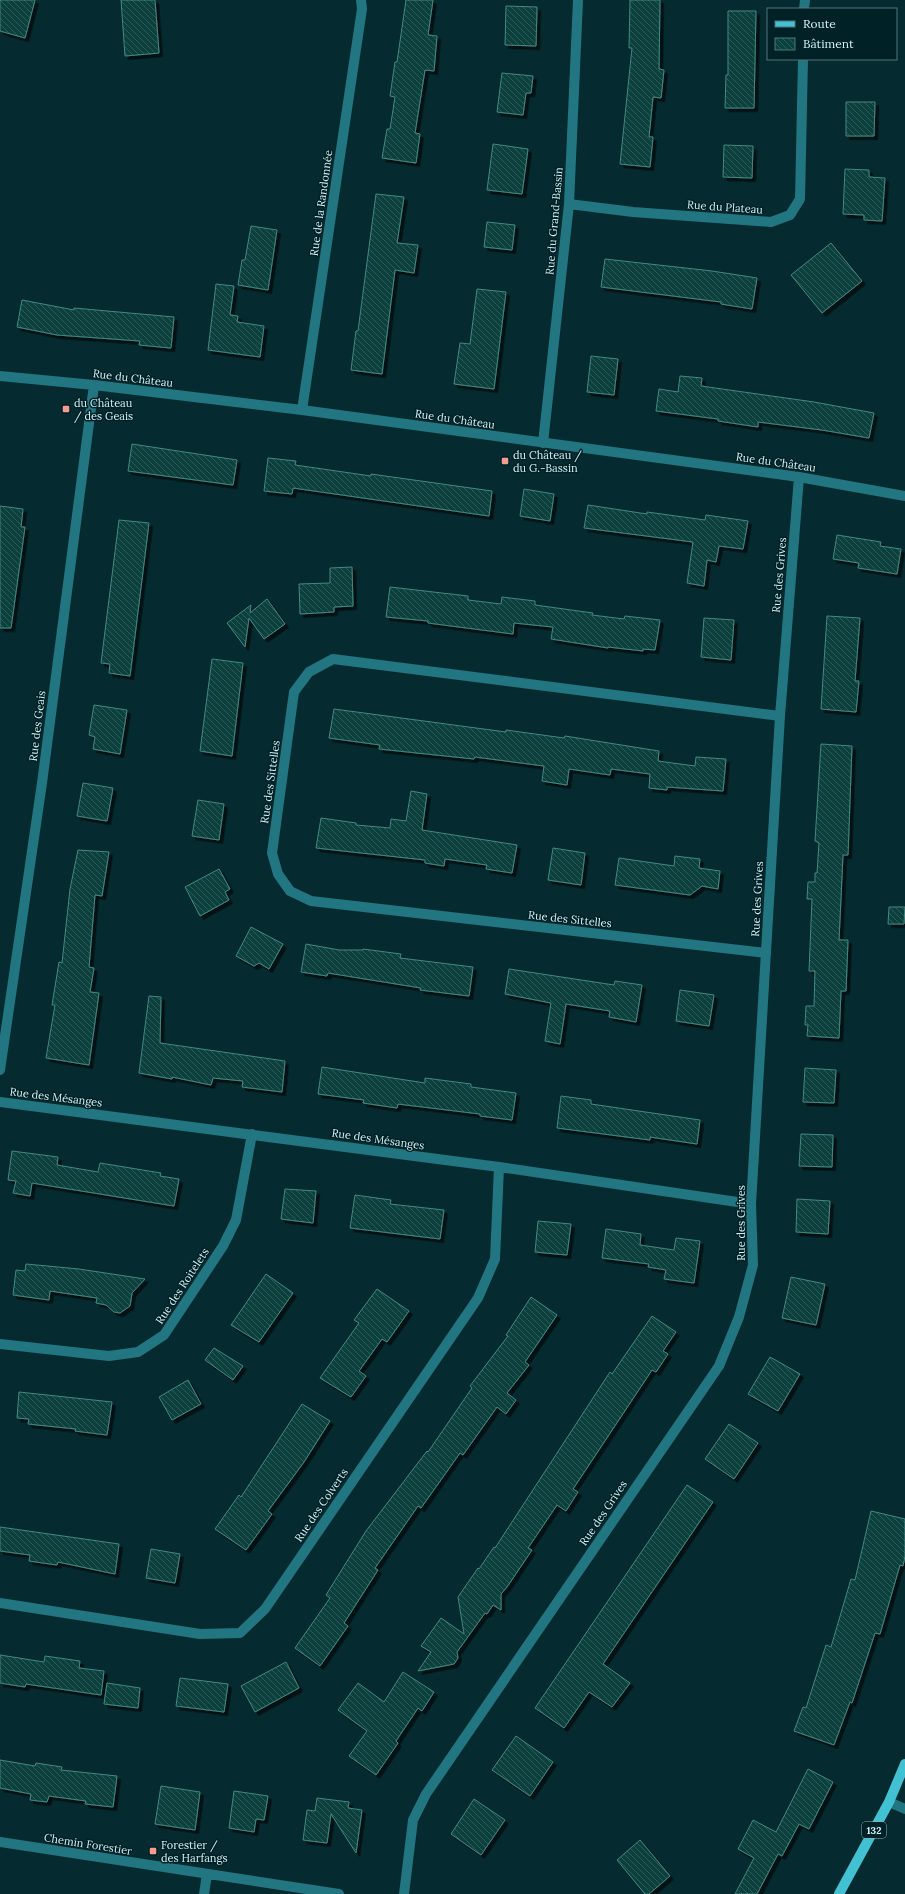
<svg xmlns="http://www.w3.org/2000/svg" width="905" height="1894" viewBox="0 0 905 1894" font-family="Lora,serif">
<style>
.building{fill:url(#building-back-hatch);stroke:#448881;filter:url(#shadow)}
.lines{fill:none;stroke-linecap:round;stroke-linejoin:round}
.minor{stroke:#227681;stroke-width:10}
.primary{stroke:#41c1d2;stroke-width:10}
.poi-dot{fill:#f59c91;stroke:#002126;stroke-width:1.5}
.labels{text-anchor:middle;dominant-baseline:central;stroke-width:3;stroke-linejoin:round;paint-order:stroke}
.shield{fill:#002126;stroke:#92b2b7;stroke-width:1}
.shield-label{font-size:10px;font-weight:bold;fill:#d0f0f5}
.street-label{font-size:11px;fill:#d0f0f5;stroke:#002126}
.poi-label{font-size:11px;fill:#d0f0f5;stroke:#002126;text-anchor:start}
</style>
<defs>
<pattern id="building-back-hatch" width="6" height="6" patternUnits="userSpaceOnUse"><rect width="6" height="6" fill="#09413d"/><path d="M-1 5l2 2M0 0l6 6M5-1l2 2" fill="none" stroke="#2c5d5a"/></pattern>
<filter id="shadow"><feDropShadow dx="3.5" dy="3.5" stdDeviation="0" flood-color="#0009"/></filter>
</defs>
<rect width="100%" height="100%" fill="#052b30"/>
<!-- building -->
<path class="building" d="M 0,0 L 35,0 L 25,38 L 0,31 Z
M 121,0 L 155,0 L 159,53 L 125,56 Z
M 406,0 L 433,0 L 428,35 L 437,36 L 434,71 L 425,70 L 415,133 L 420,134 L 416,163 L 382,158 L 387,129 L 390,129 L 395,97 L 390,96 L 395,62 L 397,62 Z
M 630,0 L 660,0 L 659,69 L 664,70 L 661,98 L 653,97 L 649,137 L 653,137 L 650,167 L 620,164 L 632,48 L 629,48 Z
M 506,6 L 537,7 L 536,46 L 505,45 Z
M 728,11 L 756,11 L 754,108 L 725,108 L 726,75 L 728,75 Z
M 502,73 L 533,76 L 531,93 L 526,93 L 523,115 L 497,112 Z
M 846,102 L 875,102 L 874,136 L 846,136 Z
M 493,144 L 528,149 L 522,194 L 487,190 Z
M 724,145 L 753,146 L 752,178 L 723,177 Z
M 845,169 L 869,170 L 869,177 L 885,178 L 882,221 L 864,220 L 864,215 L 843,214 Z
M 376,194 L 404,197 L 397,243 L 418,245 L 414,273 L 395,270 L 382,374 L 351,370 L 356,331 L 358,331 Z
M 487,222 L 515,225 L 512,250 L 484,247 Z
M 251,226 L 277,230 L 268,290 L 238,285 L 242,260 L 245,260 Z
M 831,243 L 862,281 L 822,313 L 791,275 Z
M 605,259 L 712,271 L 757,278 L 752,309 L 721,304 L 721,302 L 601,287 Z
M 216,284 L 234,286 L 230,315 L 238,316 L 237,322 L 264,326 L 260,357 L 208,350 Z
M 477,289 L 506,292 L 494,389 L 454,384 L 460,343 L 470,344 Z
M 22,300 L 74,310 L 74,308 L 174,317 L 171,348 L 139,345 L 140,341 L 57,335 L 17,327 Z
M 591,356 L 618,359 L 614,395 L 587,392 Z
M 680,376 L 702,378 L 701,386 L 814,402 L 874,413 L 869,438 L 822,430 L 758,422 L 758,427 L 718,421 L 718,419 L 656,411 L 659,389 L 678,392 Z
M 132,444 L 237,460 L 233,485 L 128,471 Z
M 268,458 L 296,461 L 295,465 L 371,476 L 371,474 L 492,491 L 489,516 L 293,488 L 292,494 L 264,491 Z
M 524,489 L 554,494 L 550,521 L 520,516 Z
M 588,505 L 647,514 L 647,512 L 705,520 L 706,515 L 748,521 L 743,549 L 719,546 L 716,562 L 707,560 L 704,586 L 687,583 L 693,542 L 584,528 Z
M 0,506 L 23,509 L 21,527 L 25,527 L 11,628 L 0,628 Z
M 119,520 L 149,523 L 130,676 L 109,673 L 110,664 L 101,663 Z
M 837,535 L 881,542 L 880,546 L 901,549 L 897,574 L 858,568 L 859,563 L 833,559 Z
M 352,567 L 353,606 L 334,607 L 334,612 L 300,614 L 299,584 L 330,583 L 330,568 Z
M 390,587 L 468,596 L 468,600 L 501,604 L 502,597 L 535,601 L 535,605 L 593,613 L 592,615 L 624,619 L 625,616 L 660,620 L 655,650 L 643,649 L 643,651 L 608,647 L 608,648 L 551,639 L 553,627 L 514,623 L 513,634 L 428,623 L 428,621 L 386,617 Z
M 267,599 L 285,624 L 264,639 L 249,618 L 245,647 L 227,623 L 251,605 L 250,613 Z
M 827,616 L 860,618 L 855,681 L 859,681 L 856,712 L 821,709 Z
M 704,618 L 734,620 L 731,660 L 701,657 Z
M 212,659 L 243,663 L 232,756 L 200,751 Z
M 94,705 L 127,710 L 120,754 L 93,749 L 95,737 L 89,735 Z
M 334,709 L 506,732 L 506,730 L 564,738 L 565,736 L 615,744 L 659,751 L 658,761 L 695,766 L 696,757 L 726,759 L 723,791 L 667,787 L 667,790 L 649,788 L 650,774 L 611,769 L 610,775 L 569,769 L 567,785 L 542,781 L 544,766 L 475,757 L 474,759 L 379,749 L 380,745 L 329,738 Z
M 821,744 L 852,746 L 848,855 L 843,855 L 839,940 L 848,940 L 846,991 L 841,991 L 839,1038 L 807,1036 L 808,1025 L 805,1025 L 806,1006 L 814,1006 L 815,971 L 809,971 L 812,899 L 807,899 L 808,882 L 815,882 L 815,873 L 817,873 L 819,843 L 815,841 Z
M 83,783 L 113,788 L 107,821 L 77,816 Z
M 411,791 L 427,794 L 422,830 L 517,845 L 512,873 L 486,869 L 487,865 L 445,859 L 444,866 L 425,863 L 425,860 L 316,848 L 321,818 L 356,823 L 356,825 L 390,828 L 391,819 L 406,821 Z
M 198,800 L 224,804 L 219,840 L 192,836 Z
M 553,848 L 585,853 L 581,885 L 548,880 Z
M 78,850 L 109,852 L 102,896 L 95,895 L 89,967 L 94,968 L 90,992 L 99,993 L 89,1065 L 46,1058 L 55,1005 L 52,1005 L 59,962 L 62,963 L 70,889 Z
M 675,856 L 700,859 L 699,868 L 720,871 L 718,889 L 702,886 L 690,895 L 615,885 L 619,858 L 674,866 Z
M 219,869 L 230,889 L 225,892 L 229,900 L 200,916 L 185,887 Z
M 889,907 L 905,907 L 904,924 L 888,924 Z
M 251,927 L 283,944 L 269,969 L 259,963 L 254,966 L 236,956 Z
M 306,944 L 339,950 L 363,950 L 363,949 L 401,954 L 400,958 L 473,967 L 469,996 L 420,990 L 421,988 L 328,973 L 327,976 L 301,972 Z
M 509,969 L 614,985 L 615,981 L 642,985 L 636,1022 L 609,1017 L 610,1011 L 566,1004 L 560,1044 L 545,1041 L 551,1003 L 505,994 Z
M 680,990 L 714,995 L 709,1026 L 676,1021 Z
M 149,996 L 161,997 L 160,1043 L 285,1061 L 282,1092 L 242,1087 L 243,1081 L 213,1078 L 211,1085 L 172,1077 L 172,1079 L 139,1073 Z
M 322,1067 L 425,1083 L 425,1078 L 471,1084 L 471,1087 L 516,1093 L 512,1120 L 480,1116 L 480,1114 L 398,1104 L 397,1108 L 363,1103 L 364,1100 L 318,1094 Z
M 805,1068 L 836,1070 L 834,1103 L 803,1102 Z
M 561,1096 L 591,1100 L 591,1104 L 700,1120 L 697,1144 L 650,1137 L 650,1140 L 557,1128 Z
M 801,1134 L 833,1135 L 832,1167 L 799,1166 Z
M 12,1151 L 58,1157 L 57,1165 L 98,1172 L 100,1163 L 161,1173 L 160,1176 L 179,1179 L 174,1206 L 32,1183 L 30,1196 L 13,1193 L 16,1181 L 8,1180 Z
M 285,1189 L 316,1191 L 313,1223 L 281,1219 Z
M 355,1195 L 391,1200 L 390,1204 L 444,1210 L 440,1239 L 350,1228 Z
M 797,1199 L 830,1201 L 828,1234 L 796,1232 Z
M 538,1221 L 571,1224 L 567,1255 L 535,1252 Z
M 606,1229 L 641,1234 L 640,1245 L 674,1250 L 676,1238 L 700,1241 L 694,1283 L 664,1279 L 666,1270 L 648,1267 L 649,1264 L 602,1258 Z
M 26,1264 L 79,1269 L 145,1279 L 132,1293 L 130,1306 L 120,1313 L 114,1312 L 106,1305 L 96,1303 L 97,1298 L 50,1291 L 49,1300 L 13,1295 L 16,1270 L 25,1271 Z
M 266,1274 L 293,1293 L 259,1342 L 231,1325 Z
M 791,1277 L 825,1284 L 816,1325 L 782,1318 Z
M 377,1289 L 409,1311 L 387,1342 L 382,1339 L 359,1371 L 366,1376 L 351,1397 L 320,1378 L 359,1323 L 354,1320 Z
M 531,1297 L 557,1315 L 525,1362 L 529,1365 L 507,1393 L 516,1400 L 506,1414 L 497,1407 L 463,1455 L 460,1453 L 421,1508 L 418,1506 L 375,1568 L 378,1570 L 344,1623 L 348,1626 L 320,1666 L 295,1648 L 330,1598 L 326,1595 L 366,1531 L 427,1451 L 428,1452 L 472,1388 L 470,1386 L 508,1336 L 506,1335 Z
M 652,1316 L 676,1332 L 663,1351 L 668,1354 L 656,1372 L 652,1370 L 573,1489 L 578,1492 L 566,1511 L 557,1505 L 528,1548 L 532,1550 L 507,1587 L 501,1594 L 501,1610 L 493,1605 L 487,1614 L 485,1613 L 457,1652 L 458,1658 L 454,1664 L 418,1671 L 431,1652 L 421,1646 L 441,1618 L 464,1634 L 458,1597 L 478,1568 L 479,1569 L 494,1547 L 495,1548 L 610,1372 L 612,1374 Z
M 214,1348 L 243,1366 L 233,1380 L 205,1360 Z
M 770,1357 L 800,1374 L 778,1411 L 748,1394 Z
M 188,1380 L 201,1404 L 172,1420 L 159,1397 Z
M 19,1392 L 112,1402 L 107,1435 L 75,1431 L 76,1429 L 28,1424 L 29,1419 L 17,1418 Z
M 302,1404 L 330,1421 L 304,1462 L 268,1511 L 272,1514 L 246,1550 L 215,1529 L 239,1495 L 241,1497 Z
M 729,1424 L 758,1443 L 734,1479 L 705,1459 Z
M 687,1485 L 713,1502 L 603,1664 L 630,1683 L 612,1707 L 589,1692 L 564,1728 L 535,1708 Z
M 871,1511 L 905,1519 L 905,1556 L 903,1566 L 900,1565 L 880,1634 L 875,1633 L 852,1703 L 850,1702 L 834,1745 L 794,1731 L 803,1707 L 806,1708 L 826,1645 L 831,1647 L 851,1579 L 855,1580 Z
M 0,1527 L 119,1544 L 115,1574 L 58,1562 L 57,1565 L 29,1561 L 30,1555 L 0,1551 Z
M 151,1549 L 180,1554 L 175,1583 L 146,1578 Z
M 0,1655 L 44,1662 L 45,1656 L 80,1661 L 79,1668 L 104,1671 L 101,1695 L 26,1684 L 25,1687 L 0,1683 Z
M 286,1662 L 299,1688 L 255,1712 L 241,1686 Z
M 403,1672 L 434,1692 L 422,1711 L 418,1708 L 396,1741 L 398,1743 L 376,1775 L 349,1756 L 367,1731 L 338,1710 L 358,1683 L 384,1702 Z
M 180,1678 L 228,1684 L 224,1712 L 176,1706 Z
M 107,1683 L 140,1688 L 138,1708 L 104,1704 Z
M 516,1736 L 553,1762 L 530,1796 L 492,1770 Z
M 0,1760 L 35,1766 L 36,1763 L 62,1767 L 61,1770 L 117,1776 L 113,1807 L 85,1804 L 86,1801 L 49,1796 L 47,1802 L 30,1800 L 31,1794 L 0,1788 Z
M 808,1769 L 833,1782 L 809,1829 L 799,1824 L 782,1856 L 778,1854 L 757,1894 L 735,1894 L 754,1858 L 738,1849 L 753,1820 L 776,1832 Z
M 161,1786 L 200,1792 L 195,1830 L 155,1824 Z
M 234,1791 L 268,1796 L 264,1820 L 256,1819 L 254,1832 L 229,1828 Z
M 317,1798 L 349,1802 L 348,1808 L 362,1810 L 356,1853 L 331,1814 L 327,1843 L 303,1840 L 307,1810 L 315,1811 Z
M 474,1799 L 505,1820 L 481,1855 L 451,1834 Z
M 640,1840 L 670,1876 L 649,1894 L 645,1894 L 617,1860 Z"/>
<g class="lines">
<!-- minor -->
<path class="minor" d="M 804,9 L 805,0
M 569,204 L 633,212 L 771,222 L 790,215 L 800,199 L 803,59
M 0,376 L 94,385 L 302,410 L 799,477 L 905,496
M 302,410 L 362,9 L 361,0
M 543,443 L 569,204 L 578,0
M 766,953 L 311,901 L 290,891 L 278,874 L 272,853 L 294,692 L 309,672 L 333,659 L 780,716
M 0,1070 L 42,783 L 94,385
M 0,1102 L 499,1167 L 751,1204
M 0,1344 L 109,1356 L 138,1352 L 164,1335 L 223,1246 L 236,1220 L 252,1134
M 0,1603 L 200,1634 L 240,1633 L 265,1609 L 478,1298 L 495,1259 L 499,1167
M 889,1802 L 905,1809
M 0,1842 L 339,1894
M 204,1894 L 207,1874
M 404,1894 L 413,1820 L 426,1794 L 719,1366 L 739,1317 L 753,1265 L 751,1204 L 780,716 L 799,477"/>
<!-- primary -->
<path class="primary" d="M 839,1894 L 889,1802 L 905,1764"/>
</g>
<!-- markers -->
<g class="poi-dot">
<rect x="62" y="405" width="8" height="8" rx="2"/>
<rect x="501" y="457" width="8" height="8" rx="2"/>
<rect x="149" y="1847" width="8" height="8" rx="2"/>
</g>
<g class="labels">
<!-- shield labels -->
<rect class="shield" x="862" y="1822" width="24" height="16" rx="3"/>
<g class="shield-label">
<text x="874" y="1830">132</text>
</g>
<!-- street labels -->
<g class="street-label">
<text transform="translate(321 203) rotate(-82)">Rue de la Randonnée</text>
<text transform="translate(725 207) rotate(4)">Rue du Plateau</text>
<text transform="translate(554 221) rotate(-85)">Rue du Grand-Bassin</text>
<text transform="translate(133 378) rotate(7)">Rue du Château</text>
<text transform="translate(455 419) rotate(8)">Rue du Château</text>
<text transform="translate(776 462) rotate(8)">Rue du Château</text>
<text transform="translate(779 575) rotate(-85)">Rue des Grives</text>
<text transform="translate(37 726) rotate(-83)">Rue des Geais</text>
<text transform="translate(270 782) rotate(-82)">Rue des Sittelles</text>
<text transform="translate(757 899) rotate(-87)">Rue des Grives</text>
<text transform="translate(570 919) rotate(6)">Rue des Sittelles</text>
<text transform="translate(56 1097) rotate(7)">Rue des Mésanges</text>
<text transform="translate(378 1139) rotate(8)">Rue des Mésanges</text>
<text transform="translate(741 1223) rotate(-90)">Rue des Grives</text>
<text transform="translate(182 1286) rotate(-57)">Rue des Roitelets</text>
<text transform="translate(321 1505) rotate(-56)">Rue des Colverts</text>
<text transform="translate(603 1513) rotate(-56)">Rue des Grives</text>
<text transform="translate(88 1844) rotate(9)">Chemin Forestier</text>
</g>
<!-- poi labels -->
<g class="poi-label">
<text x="74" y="403">du Château<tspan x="74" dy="13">/ des Geais</tspan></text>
<text x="513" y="455">du Château /<tspan x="513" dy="13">du G.-Bassin</tspan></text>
<text x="161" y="1845">Forestier /<tspan x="161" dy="13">des Harfangs</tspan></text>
</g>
</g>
<!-- legend -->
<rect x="767" y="8" width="130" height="52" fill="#002126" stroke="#537479"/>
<rect x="775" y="21" width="20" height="6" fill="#41c1d2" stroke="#537479"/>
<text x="803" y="28" font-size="12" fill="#d0f0f5">Route</text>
<rect x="775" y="38" width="20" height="12" fill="url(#building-back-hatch)" stroke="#537479"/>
<text x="803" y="48" font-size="12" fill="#d0f0f5">Bâtiment</text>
</svg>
